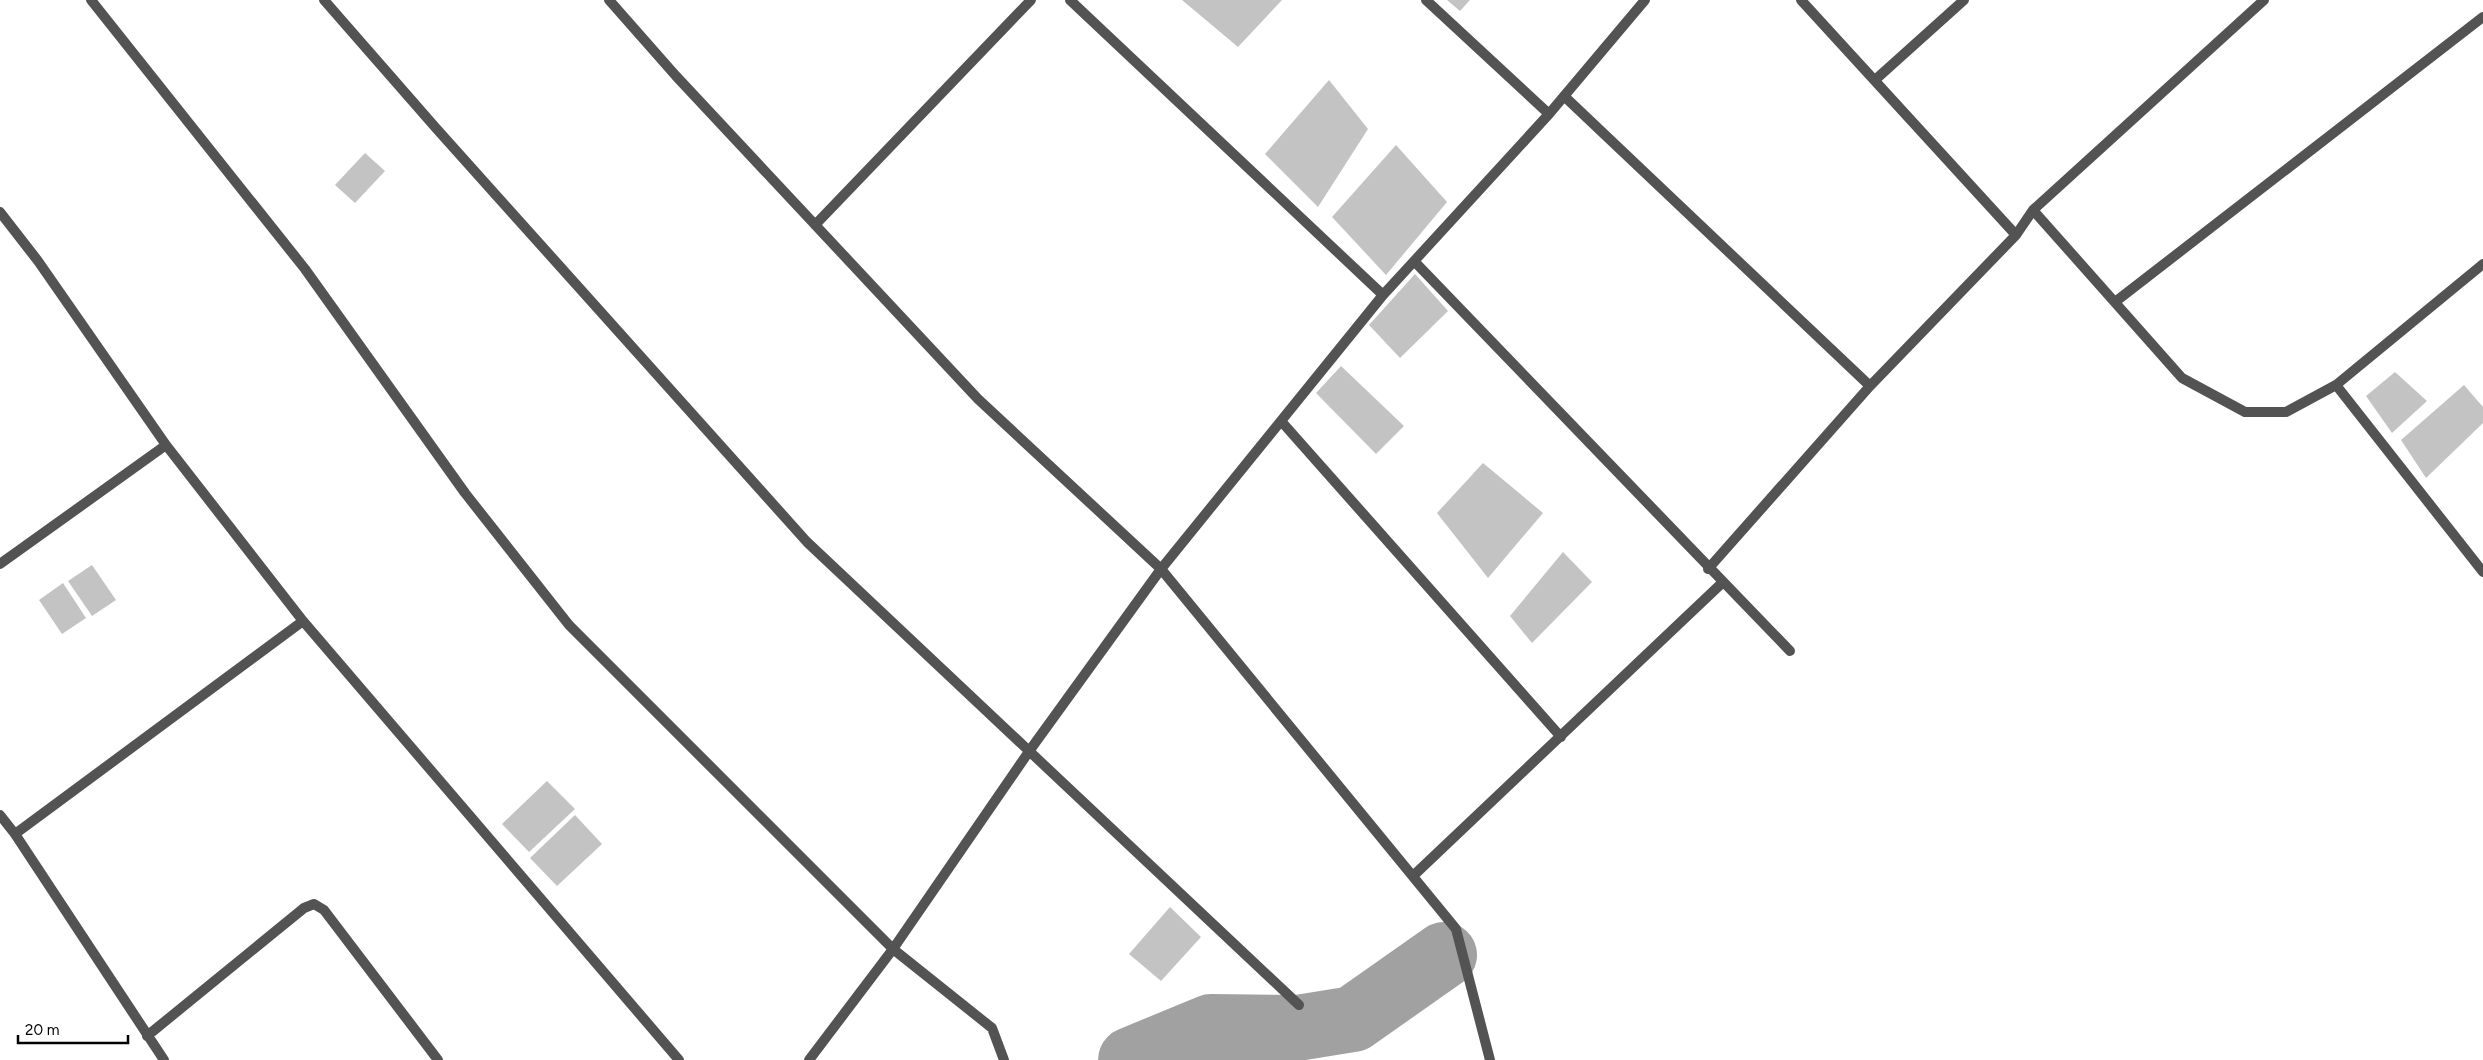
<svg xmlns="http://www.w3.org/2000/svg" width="2483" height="1060" viewBox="0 0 2483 1060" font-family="Figtree,sans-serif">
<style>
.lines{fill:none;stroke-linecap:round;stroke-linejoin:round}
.river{stroke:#a1a1a1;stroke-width:66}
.building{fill:#c3c3c3}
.minor{stroke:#535353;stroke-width:10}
</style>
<rect width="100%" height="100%" fill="#fff"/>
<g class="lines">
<!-- river -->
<path class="river" d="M 1131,1060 L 1211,1027 L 1297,1028 L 1353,1019 L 1444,955"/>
</g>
<!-- building -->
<path class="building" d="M 1182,0 L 1282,0 L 1238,47 Z
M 1447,0 L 1470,0 L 1460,11 Z
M 1329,80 L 1368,129 L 1318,207 L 1265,154 Z
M 1396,145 L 1447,202 L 1386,275 L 1332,217 Z
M 365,153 L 385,171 L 355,203 L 335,185 Z
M 1415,274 L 1448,311 L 1400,358 L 1369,325 Z
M 1341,366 L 1404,426 L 1376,454 L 1316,393 Z
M 2395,372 L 2427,401 L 2392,433 L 2366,396 Z
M 2464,385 L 2483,407 L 2483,423 L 2426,478 L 2401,440 Z
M 1483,463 L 1543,513 L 1488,578 L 1437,513 Z
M 1563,552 L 1592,582 L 1532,643 L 1510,616 Z
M 92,565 L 116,600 L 92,616 L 68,581 Z
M 63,583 L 86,618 L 62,634 L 39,600 Z
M 547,781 L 575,809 L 529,852 L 502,824 Z
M 575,815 L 602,844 L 557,886 L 530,858 Z
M 1170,907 L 1201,937 L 1161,981 L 1129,954 Z"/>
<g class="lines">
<!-- minor -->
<path class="minor" d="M 91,0 L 305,269 L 465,493 L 569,625 L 893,949 L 992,1028 L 1004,1060
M 324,0 L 435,127 L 807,542 L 1299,1005
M 609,0 L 676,76 L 978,399 L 1161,569 L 1456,929 L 1490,1060
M 1070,0 L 1383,295
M 1426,0 L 1549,114
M 1801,0 L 2016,235
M 1875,80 L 1964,0
M 1564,96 L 1870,386
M 2033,210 L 2182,378 L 2245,412 L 2286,412 L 2336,385 L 2483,264
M 0,212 L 38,261 L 166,445 L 303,621 L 679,1060
M 815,225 L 1031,0
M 1414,261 L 1790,651
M 2115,302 L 2483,17
M 2336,385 L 2483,572
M 1281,421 L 1561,737
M 0,564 L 166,445
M 1708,569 L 1870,386 L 2016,235 L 2033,210 L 2264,0
M 0,815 L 15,834 L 164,1060
M 15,834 L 303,621
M 1413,876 L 1722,583
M 147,1036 L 304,908 L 314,904 L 324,910 L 438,1060
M 809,1060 L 893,949 L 1030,750 L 1161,569 L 1383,295 L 1549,114 L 1645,0"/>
</g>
<!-- scale -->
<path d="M18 1035v8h110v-8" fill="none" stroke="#000000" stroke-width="2.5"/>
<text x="25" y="1035" font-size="15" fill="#000000" stroke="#ffffff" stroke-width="4" paint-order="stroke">20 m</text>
</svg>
